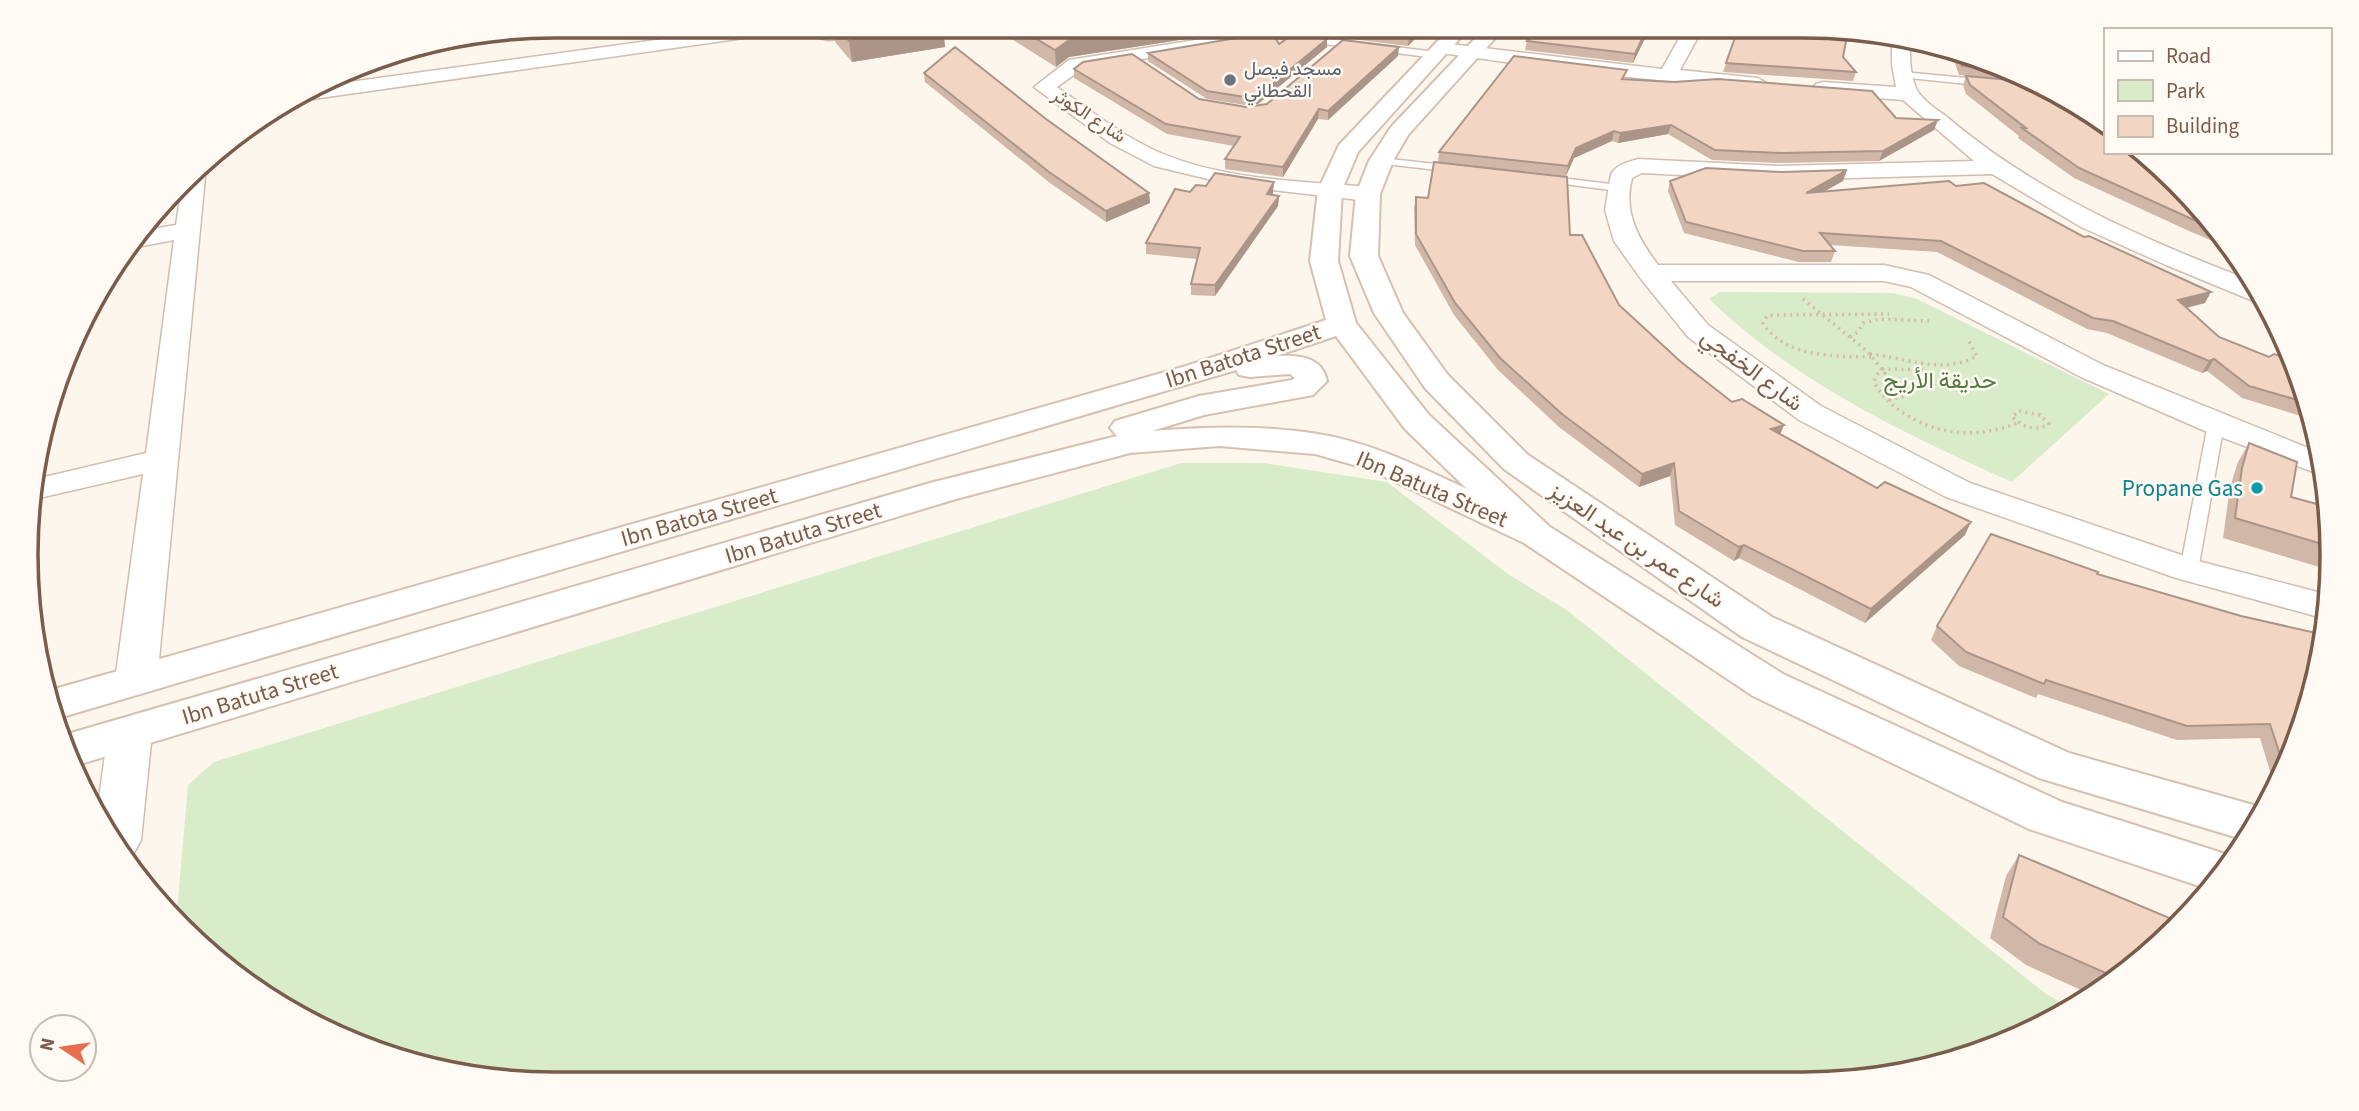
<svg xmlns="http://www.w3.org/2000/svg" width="2359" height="1111" viewBox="0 0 2359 1111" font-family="'Source Sans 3',Vazirmatn,sans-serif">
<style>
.green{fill:#d8ecc9}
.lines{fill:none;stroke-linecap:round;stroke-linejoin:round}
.lane-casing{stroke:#d1beb0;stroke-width:3}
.street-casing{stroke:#d1beb0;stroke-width:3}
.secondary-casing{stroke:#d6c0b0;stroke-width:4}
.path{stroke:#d9b8a5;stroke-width:3.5;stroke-dasharray:2 4.5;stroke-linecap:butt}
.lane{fill:#fff;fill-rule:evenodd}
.street{fill:#fff;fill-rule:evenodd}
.secondary{fill:#fff;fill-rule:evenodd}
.wall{fill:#d1b7a8}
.shaded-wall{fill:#aa9588}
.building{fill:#f3d5c3;stroke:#aa9588;stroke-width:2}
.worship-dot{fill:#6b7280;stroke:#fffaf3;stroke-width:2.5}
.culture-dot{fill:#0f9aa8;stroke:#fffaf3;stroke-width:2.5}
.labels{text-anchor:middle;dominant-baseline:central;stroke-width:5;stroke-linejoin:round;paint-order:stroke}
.far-worship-label{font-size:19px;fill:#5b616d;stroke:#fffaf3;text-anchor:start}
.far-street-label{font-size:19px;fill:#7a5c4d;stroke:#fffaf3}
.street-label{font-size:23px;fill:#7a5c4d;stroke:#fffaf3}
.park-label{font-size:23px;fill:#537a41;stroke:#fffaf3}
.culture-label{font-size:23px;fill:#0d838f;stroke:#fffaf3;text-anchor:end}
.rim{fill:none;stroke:#7a5c4d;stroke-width:3.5}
</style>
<rect width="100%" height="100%" fill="#fdf6ec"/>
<!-- green -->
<path class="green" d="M 1720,292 L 1893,293 L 1917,299 L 2109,394 L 2012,482 C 1903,433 1795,382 1709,299 Z
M 1181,463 L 1264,463 L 1387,482 L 1508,574 L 1568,611 L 2046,994 L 2070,1007 L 2006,1044 L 1873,1080 L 555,1085 L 452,1074 L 353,1044 L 261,995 L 182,930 L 176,923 L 188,785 L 214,762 Z"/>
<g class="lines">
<defs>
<path id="lane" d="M 1264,31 L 1436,52 L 1440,55 L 1436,58 L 1261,36 Z
M 1903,72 L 1987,80 L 1992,83 L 1987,86 L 1900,77 L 1898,75 Z
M 1381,158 L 1454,166 L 1459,169 L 1454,172 L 1377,163 L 1377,159 Z
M 1545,176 L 1618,185 L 1624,188 L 1618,191 L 1541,181 L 1540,179 Z
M 2216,419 L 2224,424 L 2198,570 L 2189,576 L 2180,570 L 2208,424 Z"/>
<path id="street" d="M 812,26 C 838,31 869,20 893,28 L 884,33 L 829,40 L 799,34 L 751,37 L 313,99 L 306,97 L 328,85 L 751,27 Z
M 1262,26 L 1282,26 L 1270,38 L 1264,39 L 1082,69 L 1057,87 C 1089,109 1121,135 1156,151 C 1221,180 1299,181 1368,187 L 1376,189 L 1380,194 L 1376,199 L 1368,201 L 1237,186 L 1154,166 L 1110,143 L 1034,87 L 1069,60 L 1259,30 Z
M 1686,26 L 1704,26 L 1680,70 L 1758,78 L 1768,84 L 1765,88 L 1758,90 L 1568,71 L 1442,53 L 1433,48 L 1442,43 L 1662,69 Z
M 1892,36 L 1910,37 C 1910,54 1909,75 1917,90 C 1924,103 1942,112 1953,122 C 2042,196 2147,241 2255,282 L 2265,301 L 2251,300 L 2166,265 L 2081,227 L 1992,174 L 1779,180 L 1642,173 L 1632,178 C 1623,212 1638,238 1658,265 L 1884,265 L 1929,275 L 2103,365 L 2323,454 L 2324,476 L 2205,431 L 2081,377 L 1911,287 L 1884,281 L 1671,281 L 1708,325 L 1821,406 L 1970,483 L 2202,562 L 2329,595 L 2326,619 L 2176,578 L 1946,497 L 1799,420 L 1688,337 L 1641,279 L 1614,241 L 1605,210 L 1611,174 C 1616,165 1628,162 1638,159 L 1779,166 L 1974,161 L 1903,100 L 1823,94 L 1816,92 L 1813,88 L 1816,84 L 1823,82 L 1896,87 L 1892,65 Z
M 200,172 L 205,177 L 157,681 L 151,691 L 136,695 L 121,691 L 115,681 L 143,474 L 35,499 L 36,479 L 146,453 L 174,240 L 137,247 L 131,245 L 145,230 L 176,225 L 181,192 Z
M 130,717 L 145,722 L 152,733 L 141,840 L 134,853 L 128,855 L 97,813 L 108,733 L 115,722 Z"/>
<path id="secondary" d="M 1452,26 L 1471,26 L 1358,152 L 1342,190 L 1338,261 L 1356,323 L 1429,415 L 1550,527 L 1783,674 L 2062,802 L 2235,857 L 2224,877 L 2211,890 L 2029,829 L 1753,696 L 1524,543 L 1368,469 L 1315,454 L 1219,446 L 1130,453 L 956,499 L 74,766 L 64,735 L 930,483 L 1117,436 L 1110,428 L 1115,421 L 1199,396 L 1292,380 L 1295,378 L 1290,374 L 1250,377 L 1239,375 L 1236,370 L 59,718 L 51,690 L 1186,366 L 1326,320 L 1310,261 L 1318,190 L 1339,145 ZM 1336,336 L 1405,429 L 1467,489 C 1420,467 1370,442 1318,434 C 1263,425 1207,427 1152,431 L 1204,415 L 1313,395 L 1327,381 C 1322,356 1297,355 1276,356 Z
M 1487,26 L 1506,26 L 1408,135 L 1393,161 L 1380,194 L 1378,256 L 1403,313 L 1447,374 L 1528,455 L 1772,617 L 2069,753 L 2264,808 L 2245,840 L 2039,778 L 1742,637 L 1504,469 L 1425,388 L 1374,313 L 1350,256 L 1356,194 L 1369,161 L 1391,127 Z"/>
</defs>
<!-- lane casing -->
<use href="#lane" class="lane-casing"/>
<!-- street casing -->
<use href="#street" class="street-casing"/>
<!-- secondary casing -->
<use href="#secondary" class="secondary-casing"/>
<!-- path -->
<path class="path" d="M 1803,299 L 1868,352 L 1885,373 L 1878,374 L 1874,381 C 1879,393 1888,402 1899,410 C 1936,436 1976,439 2018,423
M 1850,337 L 1858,332 L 1863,323 L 1880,319 L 1932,321
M 1870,354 C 1907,358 1942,375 1977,356 L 1968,340
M 1871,357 C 1834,356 1785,358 1763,323 L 1767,316 L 1781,315 L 1889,314
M 1882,369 L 1926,370
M 1889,400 L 1909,395
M 2019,411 L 2040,415 L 2049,424 C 2035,432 2023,427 2012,417 Z"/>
<!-- lane -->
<use href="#lane" class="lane"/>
<!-- street -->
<use href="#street" class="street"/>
<!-- secondary -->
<use href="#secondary" class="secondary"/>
</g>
<!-- wall -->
<path class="wall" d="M 833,26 L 943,26 L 945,47 L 852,62 L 835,42 Z
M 991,26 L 1260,26 L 1258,28 L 1069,57 L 1056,67 Z
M 1304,26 L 1425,26 L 1421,31 L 1420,34 L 1408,46 L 1304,33 Z
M 1651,26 L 1633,63 L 1525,50 L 1527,41 Z
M 1327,47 L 1258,104 L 1245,105 L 1207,99 L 1148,61 L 1148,53 Z
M 1950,49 L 2006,67 L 2098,116 L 2178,182 L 2234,250 L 2189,231 L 2074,178 L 2018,138 L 2019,136 L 1966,94 L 1963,85 L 1966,76 L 1972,76 L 1959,75 Z
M 1398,56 L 1328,120 L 1318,119 L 1283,177 L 1225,169 L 1225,159 L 1234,146 L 1167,134 L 1074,78 L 1074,69 L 1199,99 L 1246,107 L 1267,104 Z
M 1843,57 L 1856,72 L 1853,81 L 1723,72 L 1726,63 Z
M 924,73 L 1046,119 L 1149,193 L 1150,203 L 1106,222 L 1050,183 L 925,82 Z
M 1625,79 L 1674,82 L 1896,118 L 1934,130 L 1879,161 L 1779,163 L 1712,160 L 1668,134 L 1618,143 L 1612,141 L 1574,158 L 1566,176 L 1438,162 L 1439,152 Z
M 1670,181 L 1843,181 L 1825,191 L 1956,186 L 2205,303 L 2187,308 L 2219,337 L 2269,357 L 2293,353 L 2312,418 L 2304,417 L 2242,398 L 2207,371 L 2202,373 L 2107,333 L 2087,329 L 1937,252 L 1830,245 L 1835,251 L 1831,262 L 1799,262 L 1684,233 L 1668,191 Z
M 1190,192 L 1273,193 L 1272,195 L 1279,196 L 1278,206 L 1215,296 L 1191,295 L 1191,284 L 1197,259 L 1146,254 L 1146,243 Z
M 1416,197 L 1570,235 L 1619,305 L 1681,362 L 1732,402 L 1784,425 L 1780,434 L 1877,488 L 1965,535 L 1865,623 L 1739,558 L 1734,561 L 1675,525 L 1670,476 L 1639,487 L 1559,427 L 1498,370 L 1454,315 L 1415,245 L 1414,208 Z
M 2249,443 L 2291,497 L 2328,507 L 2333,556 L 2332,567 L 2329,570 L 2223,538 L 2230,487 L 2238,462 Z
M 2097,574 L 2241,616 L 2292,758 L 2278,783 L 2273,781 L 2260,738 L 2177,740 L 2038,694 L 2036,698 L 1959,666 L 1931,640 L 1937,626 Z
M 2019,855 L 2126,975 L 2092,995 L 2026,965 L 1990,938 L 2006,876 Z"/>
<!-- shaded-wall -->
<path class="shaded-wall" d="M 943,26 L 945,47 L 852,62 L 849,41 Z
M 1166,26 L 1260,26 L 1258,28 L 1069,57 L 1056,67 L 1055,50 L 1068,41 Z
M 1419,26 L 1425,26 L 1421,31 L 1420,34 L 1408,46 L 1409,37 Z
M 1648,26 L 1651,26 L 1633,63 L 1635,54 Z
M 1327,39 L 1327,47 L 1258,104 L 1245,105 L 1245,97 Z
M 1399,47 L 1398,56 L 1328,120 L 1328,111 Z
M 1319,109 L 1318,119 L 1283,177 L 1283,167 Z
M 1938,120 L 1934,130 L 1879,161 L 1883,151 Z
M 1671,125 L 1668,134 L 1618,143 L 1620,133 Z
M 1614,131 L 1612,141 L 1574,158 L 1566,176 L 1568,166 L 1576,148 Z
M 1847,170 L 1843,181 L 1803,203 L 1806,193 Z
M 1274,182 L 1273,193 L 1266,205 L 1267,194 Z
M 1149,193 L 1150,203 L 1106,222 L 1106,211 Z
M 1279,196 L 1278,206 L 1215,296 L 1215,285 Z
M 2211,292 L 2205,303 L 2172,311 L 2178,300 Z
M 2214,359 L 2207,371 L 2202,373 L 2209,361 Z
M 1784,425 L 1779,437 L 1771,429 Z
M 1674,463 L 1670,476 L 1639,487 L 1642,474 Z
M 1971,522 L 1965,535 L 1865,623 L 1871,609 Z
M 1744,545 L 1739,558 L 1734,561 L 1739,547 Z"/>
<!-- building -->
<path class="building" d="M 837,26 L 941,26 L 849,41 Z
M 1015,26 L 1166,26 L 1068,41 L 1055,50 Z
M 1317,26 L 1420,26 L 1409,37 Z
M 1540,26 L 1648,26 L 1635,54 L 1527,41 Z
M 1739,26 L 1804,26 L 1848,31 L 1843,57 L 1856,72 L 1726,63 Z
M 1272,32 L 1279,44 L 1292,35 L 1327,39 L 1258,96 L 1245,97 L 1207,91 L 1148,53 Z
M 1343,40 L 1399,47 L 1328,111 L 1319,109 L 1283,167 L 1225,159 L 1240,137 L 1166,124 L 1074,69 L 1083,62 L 1132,54 L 1199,99 L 1246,107 L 1267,104 Z
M 955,47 L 1046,119 L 1149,193 L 1106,211 L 1049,172 L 924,73 Z
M 1957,52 L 2006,67 L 2015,71 L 1962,66 Z
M 1514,56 L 1627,70 L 1622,79 L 1674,82 L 1718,79 L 1872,91 L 1896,118 L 1938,120 L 1883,151 L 1782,153 L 1715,150 L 1671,125 L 1620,133 L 1614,131 L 1576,148 L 1568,166 L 1439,152 Z
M 1966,76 L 2034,82 L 2098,116 L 2105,122 L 2105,152 L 2142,152 L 2178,182 L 2217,229 L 2194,220 L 2079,168 L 2022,128 L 2026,128 L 1970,85 Z
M 1434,162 L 1567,177 L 1570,235 L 1582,235 L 1619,305 L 1681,362 L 1732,402 L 1742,399 L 1784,425 L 1771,429 L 1877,488 L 1885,482 L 1971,522 L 1871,609 L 1744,545 L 1739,547 L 1679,511 L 1674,463 L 1642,474 L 1562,414 L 1500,358 L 1455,303 L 1416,234 L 1416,197 L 1428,198 Z
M 1706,168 L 1782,172 L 1847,170 L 1806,193 L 1949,181 L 1956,186 L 1984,183 L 2084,237 L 2089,236 L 2211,292 L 2178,300 L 2219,337 L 2269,357 L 2274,354 L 2280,356 L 2291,350 L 2308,403 L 2249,386 L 2214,359 L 2209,361 L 2113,321 L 2093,318 L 1941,241 L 1820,233 L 1835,251 L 1803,251 L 1686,222 L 1670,181 Z
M 1215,173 L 1274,182 L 1267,194 L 1279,196 L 1215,285 L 1191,284 L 1200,248 L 1146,243 L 1175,189 L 1190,192 L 1196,185 L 1206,186 Z
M 2249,443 L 2297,462 L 2291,497 L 2328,507 L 2332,547 L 2235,518 L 2242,468 Z
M 1991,534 L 2098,572 L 2097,574 L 2241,616 L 2325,635 L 2322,659 L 2292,758 L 2287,768 L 2284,767 L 2270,724 L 2187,726 L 2046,680 L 2044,684 L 1966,652 L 1937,626 Z
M 2019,855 L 2179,922 L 2126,975 L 2119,979 L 2040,944 L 2003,917 Z"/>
<!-- markers -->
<circle class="worship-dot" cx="1230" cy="80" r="7"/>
<circle class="culture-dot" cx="2257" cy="488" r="7"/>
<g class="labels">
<!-- far-worship labels -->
<g class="far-worship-label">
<text x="1244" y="69">مسجد فيصل<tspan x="1244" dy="22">القحطاني</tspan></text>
</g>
<!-- far-street labels -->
<g class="far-street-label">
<text transform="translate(1089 116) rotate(33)">شارع الكوثر</text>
</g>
<!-- street labels -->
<g class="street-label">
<text transform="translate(1243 356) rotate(-18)">Ibn Batota Street</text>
<text transform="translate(1752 370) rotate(37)">شارع الخفجي</text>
<text transform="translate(1432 489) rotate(23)">Ibn Batuta Street</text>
<text transform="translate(699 517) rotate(-16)">Ibn Batota Street</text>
<text transform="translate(803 533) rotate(-17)">Ibn Batuta Street</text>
<text transform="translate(1637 545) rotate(34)">شارع عمر بن عبد العزيز</text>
<text transform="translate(260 694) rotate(-17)">Ibn Batuta Street</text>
</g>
<!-- park labels -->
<g class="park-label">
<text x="1940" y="380">حديقة الأريج</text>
</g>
<!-- culture labels -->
<g class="culture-label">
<text x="2243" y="488">Propane Gas</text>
</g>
</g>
<!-- crop -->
<path d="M0 0H2359V1111H0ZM555 38H1803A517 517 0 0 1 2320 555V555A517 517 0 0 1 1803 1072H555A517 517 0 0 1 38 555V555A517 517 0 0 1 555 38Z" fill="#fffaf3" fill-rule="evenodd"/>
<path class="rim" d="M555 38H1803A517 517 0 0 1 2320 555V555A517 517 0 0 1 1803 1072H555A517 517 0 0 1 38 555V555A517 517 0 0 1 555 38Z"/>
<!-- legend -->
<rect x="2104" y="28" width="228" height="126" fill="#fffaf3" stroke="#cabbb1" stroke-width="2"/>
<rect x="2118" y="51" width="35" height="10" fill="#ffffff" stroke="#cabbb1" stroke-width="2"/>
<text x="2166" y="63" font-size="21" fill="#7a5c4d">Road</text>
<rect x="2118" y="80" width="35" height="21" fill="#d8ecc9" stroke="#cabbb1" stroke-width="2"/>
<text x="2166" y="98" font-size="21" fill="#7a5c4d">Park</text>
<rect x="2118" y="116" width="35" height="21" fill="#f3d5c3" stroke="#cabbb1" stroke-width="2"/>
<text x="2166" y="133" font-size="21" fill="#7a5c4d">Building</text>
<!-- north arrow -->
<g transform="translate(63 1048) rotate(283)"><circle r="33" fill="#fffaf3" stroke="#cabbb1" stroke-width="2"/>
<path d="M0-5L12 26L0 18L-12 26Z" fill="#e76f51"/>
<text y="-10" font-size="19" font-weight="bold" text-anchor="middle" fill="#7a5c4d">N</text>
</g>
</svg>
